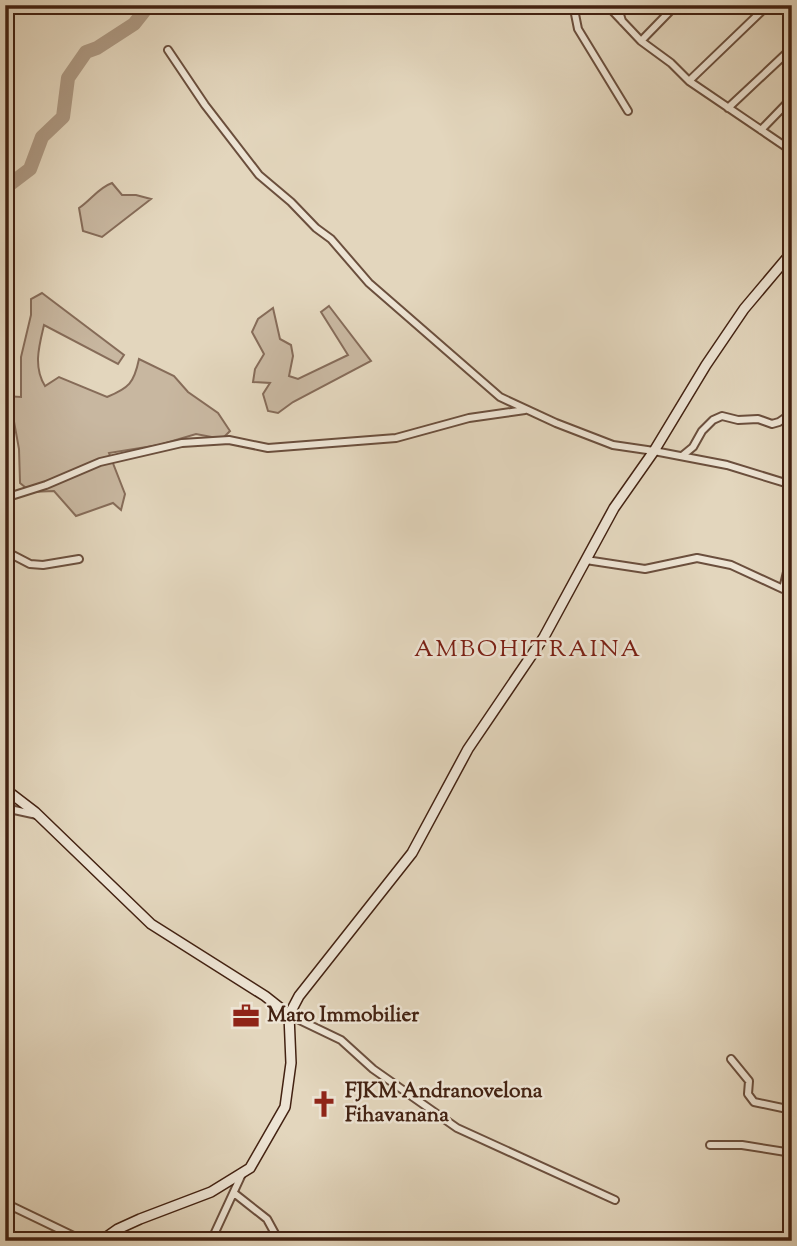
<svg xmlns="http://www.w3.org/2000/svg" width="797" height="1246" viewBox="0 0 797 1246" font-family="'Sorts Mill Goudy',serif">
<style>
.green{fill:#c8b7a0;stroke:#866c59;stroke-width:2}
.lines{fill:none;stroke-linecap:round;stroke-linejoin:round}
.river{stroke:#ad9983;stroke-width:14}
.street-casing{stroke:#6b4f3d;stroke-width:10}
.secondary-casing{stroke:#432212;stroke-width:12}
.street{stroke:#ede4d4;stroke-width:6}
.secondary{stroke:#ede4d4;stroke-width:9}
.labels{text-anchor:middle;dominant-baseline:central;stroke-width:5;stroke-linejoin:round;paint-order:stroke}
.poi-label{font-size:21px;font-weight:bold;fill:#432212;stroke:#ede4d4;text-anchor:start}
.quarter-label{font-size:24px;letter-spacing:2px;fill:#7a1f14;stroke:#ede4d4}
</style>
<rect width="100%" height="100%" fill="#e3d6bd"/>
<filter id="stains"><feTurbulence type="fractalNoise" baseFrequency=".00286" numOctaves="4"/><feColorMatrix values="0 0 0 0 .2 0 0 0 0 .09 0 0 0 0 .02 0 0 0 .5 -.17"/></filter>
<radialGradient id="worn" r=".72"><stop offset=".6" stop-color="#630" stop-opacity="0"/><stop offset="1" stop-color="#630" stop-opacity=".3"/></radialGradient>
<!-- green -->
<path class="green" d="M 112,183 L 122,195 L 136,195 L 151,199 L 102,237 L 83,231 L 79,208 C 91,200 98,188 112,183 Z
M 42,293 L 124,355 L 118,364 L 44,325 C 39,346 33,367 45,386 L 59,377 L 107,397 C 129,388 134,383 139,359 L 174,376 L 188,392 L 218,413 L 230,431 L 222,439 L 196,434 L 159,445 L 109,453 L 125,494 L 121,510 L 113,503 L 76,516 L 54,491 L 31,492 L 20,483 L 19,449 L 13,416 L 5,419 L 5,396 L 21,397 L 21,357 L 31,315 L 31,299 Z
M 329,306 L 371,361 L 293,402 L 278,413 L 268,411 L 263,394 L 270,383 L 253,382 L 255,369 L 264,354 L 252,332 L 258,319 L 273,308 L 280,339 L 291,345 L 293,356 L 289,376 L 298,379 L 348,355 L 321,312 Z"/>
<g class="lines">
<!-- river -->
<path class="river" d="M 5,188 L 30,169 L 42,137 L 63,117 L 68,78 L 86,52 L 97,48 L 134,24 L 149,5"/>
<defs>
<path id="street" d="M 607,5 L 641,41 L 671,63 L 689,81 L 792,151
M 617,5 L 622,21
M 574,9 L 578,29 L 628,111
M 641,41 L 676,5
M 168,50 L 205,105 L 259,175 L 291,202 L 316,228 L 331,239 L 369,283 L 500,397 L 556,423 L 613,445 L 654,451 L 727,465 L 792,485
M 689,81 L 768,5
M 728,108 L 792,48
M 761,130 L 792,98
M 682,456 L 693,447 L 702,431 L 713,420 L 722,416 L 738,420 L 758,419 L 772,424 L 779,422 L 792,413
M 5,498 L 46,485 L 100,462 L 182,443 L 229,440 L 268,448 L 396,438 L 469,418 L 525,410
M 5,551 L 30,564 L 43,565 L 79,559
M 586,560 L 645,569 L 697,558 L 731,565 L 783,589 L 792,551
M 5,808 L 37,815
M 289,1015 L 341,1040 L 373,1069 L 457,1128 L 615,1200
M 731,1059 L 749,1081 L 748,1094 L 754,1102 L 792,1110
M 710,1145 L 742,1145 L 792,1153
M 234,1193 L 267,1219 L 279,1241
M 5,1203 L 84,1241
M 211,1241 L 242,1174"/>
<path id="secondary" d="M 5,789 L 35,812 L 151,924 L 265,996 L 289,1015
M 101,1241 L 118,1229 L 140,1219 L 211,1192 L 250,1168 L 285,1107 L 291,1063 L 289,1015 L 299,996 L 412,853 L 468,749 L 544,637 L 614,508 L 654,451 L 706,365 L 744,309 L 792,252"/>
</defs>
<!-- street casing -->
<use href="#street" class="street-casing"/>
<!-- secondary casing -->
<use href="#secondary" class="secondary-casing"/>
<!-- street -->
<use href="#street" class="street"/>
<!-- secondary -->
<use href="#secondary" class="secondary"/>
</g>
<!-- icons -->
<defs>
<symbol id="office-bare" viewBox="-9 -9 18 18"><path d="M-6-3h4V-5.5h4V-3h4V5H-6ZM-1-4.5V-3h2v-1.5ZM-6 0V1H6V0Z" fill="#8f2418" stroke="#ede4d4" stroke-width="2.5" paint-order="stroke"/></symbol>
<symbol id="church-bare" viewBox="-9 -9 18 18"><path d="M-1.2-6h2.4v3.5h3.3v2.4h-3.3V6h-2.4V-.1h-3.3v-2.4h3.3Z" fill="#8f2418" stroke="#ede4d4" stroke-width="2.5" paint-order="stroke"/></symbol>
</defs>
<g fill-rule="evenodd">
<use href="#office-bare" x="227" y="997" width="38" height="38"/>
<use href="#church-bare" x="305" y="1085" width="38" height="38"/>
</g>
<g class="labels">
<!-- poi labels -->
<g class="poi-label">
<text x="267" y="1016">Maro Immobilier</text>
<text x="345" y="1092">FJKM Andranovelona<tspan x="345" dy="24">Fihavanana</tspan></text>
</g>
<!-- quarter labels -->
<g class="quarter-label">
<text x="528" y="650">AMBOHITRAINA</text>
</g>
</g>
<!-- margin -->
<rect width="797" height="1246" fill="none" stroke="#e3d6bd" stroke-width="28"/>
<rect x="7" y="7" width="783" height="1232" fill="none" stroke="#432212" stroke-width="3.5"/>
<rect x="14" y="14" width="769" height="1218" fill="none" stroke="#432212" stroke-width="2"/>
<rect width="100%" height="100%" filter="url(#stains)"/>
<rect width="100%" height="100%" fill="url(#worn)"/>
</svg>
